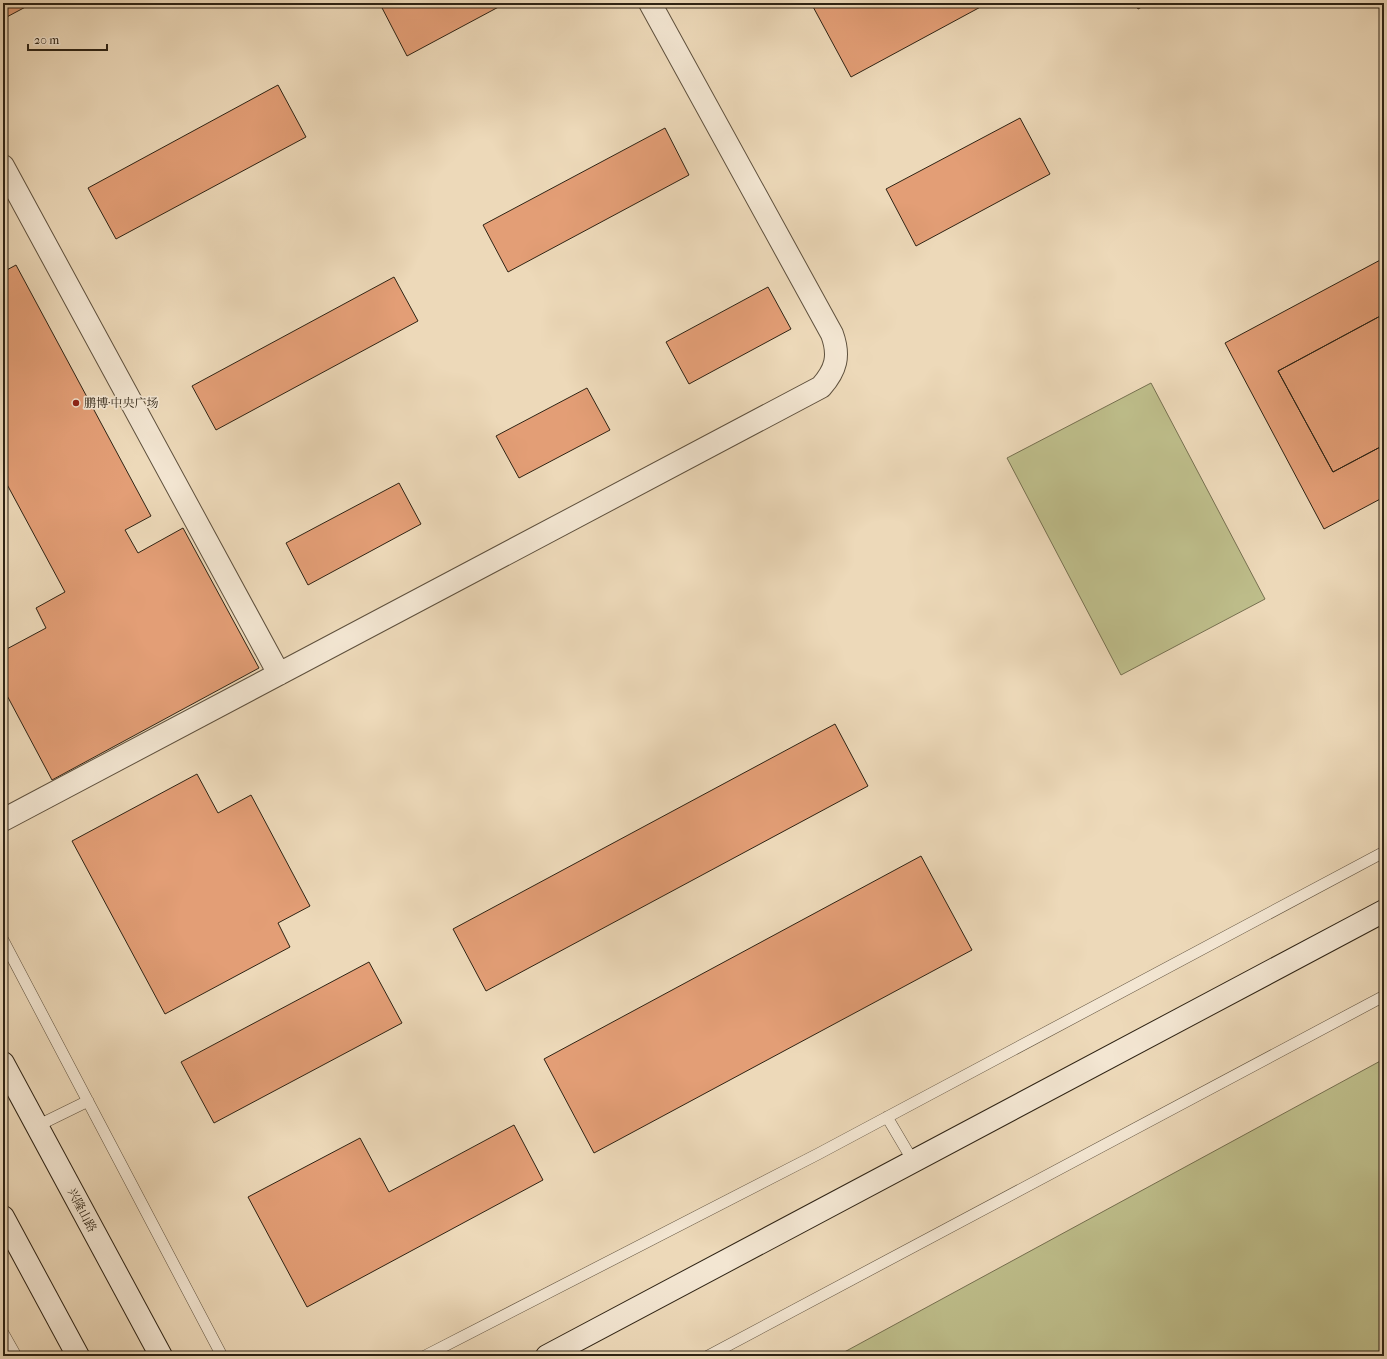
<svg xmlns="http://www.w3.org/2000/svg" width="1387" height="1359" viewBox="0 0 1387 1359" font-family="'IM FELL French Canon','Noto Serif SC',serif">
<style>
.green{fill:#bebe8b;stroke:#767050}
.building{fill:#e39e76;stroke:#2e2314}
.lines{fill:none;stroke-linecap:round;stroke-linejoin:round}
.lane-casing{stroke:#5e503d;stroke-width:12}
.street-casing{stroke:#5e503d;stroke-width:24}
.secondary-casing{stroke:#2e2314;stroke-width:24}
.lane{stroke:#f3e6d2;stroke-width:11}
.street{stroke:#f3e6d2;stroke-width:22}
.secondary{stroke:#f3e6d2;stroke-width:22}
.poi-dot{fill:#8f2418;stroke:#f3e6d2;stroke-width:1.5}
.labels{text-anchor:middle;dominant-baseline:central;stroke-width:3.5;stroke-linejoin:round;paint-order:stroke}
.poi-label{font-size:12px;fill:#2e2314;stroke:#f3e6d2;text-anchor:start}
.street-label{font-size:12px;fill:#2e2314;stroke:#f3e6d2}
</style>
<rect width="100%" height="100%" fill="#edd9b9"/>
<filter id="stains"><feTurbulence type="fractalNoise" baseFrequency=".005" numOctaves="4"/><feColorMatrix values="0 0 0 0 .2 0 0 0 0 .09 0 0 0 0 .02 0 0 0 .5 -.17"/></filter>
<radialGradient id="worn" r=".72"><stop offset=".6" stop-color="#630" stop-opacity="0"/><stop offset="1" stop-color="#630" stop-opacity=".3"/></radialGradient>
<!-- green -->
<path class="green" d="M 1151,383 L 1265,599 L 1121,675 L 1007,458 Z
M 1384,1059 L 1384,1356 L 837,1356 Z"/>
<!-- building -->
<path class="building" d="M 3,3 L 33,3 L 3,19 Z
M 382,3 L 506,3 L 407,56 L 380,4 Z
M 811,3 L 985,3 L 986,4 L 851,77 Z
M 1135,3 L 1149,3 L 1138,9 Z
M 278,85 L 306,137 L 116,239 L 88,188 Z
M 1020,118 L 1050,174 L 916,246 L 886,189 Z
M 665,128 L 689,175 L 508,272 L 483,225 Z
M 1384,258 L 1384,314 L 1278,371 L 1333,472 L 1384,445 L 1384,497 L 1324,529 L 1225,343 Z
M 16,265 L 151,516 L 125,530 L 138,553 L 183,528 L 259,668 L 52,780 L 3,688 L 3,651 L 46,628 L 36,608 L 65,592 L 3,477 L 3,272 Z
M 394,277 L 418,321 L 216,430 L 192,386 Z
M 768,287 L 791,329 L 689,384 L 666,342 Z
M 1384,314 L 1384,445 L 1333,472 L 1278,371 Z
M 587,388 L 610,430 L 519,478 L 496,436 Z
M 399,483 L 421,524 L 308,585 L 286,543 Z
M 835,724 L 868,786 L 486,991 L 453,929 Z
M 197,774 L 218,813 L 251,795 L 310,906 L 278,923 L 290,947 L 165,1014 L 72,841 Z
M 921,856 L 972,950 L 594,1153 L 544,1059 Z
M 369,962 L 402,1023 L 214,1123 L 181,1062 Z
M 514,1125 L 543,1180 L 307,1307 L 248,1197 L 360,1138 L 389,1192 Z"/>
<g class="lines">
<defs>
<path id="lane" d="M 3,940 L 222,1356
M 887,1117 L 913,1161
M 37,1126 L 88,1101
M 3,1333 L 16,1356
M 425,1356 L 818,1154 L 1384,852
M 708,1356 L 1384,996"/>
<path id="street" d="M 3,166 L 279,674
M 3,820 L 821,387 C 836,370 840,356 832,334 L 650,3"/>
<path id="secondary" d="M 3,1063 L 161,1356
M 3,1217 L 78,1356
M 547,1356 L 1384,911"/>
</defs>
<!-- lane casing -->
<use href="#lane" class="lane-casing"/>
<!-- street casing -->
<use href="#street" class="street-casing"/>
<!-- secondary casing -->
<use href="#secondary" class="secondary-casing"/>
<!-- lane -->
<use href="#lane" class="lane"/>
<!-- street -->
<use href="#street" class="street"/>
<!-- secondary -->
<use href="#secondary" class="secondary"/>
</g>
<!-- markers -->
<circle class="poi-dot" cx="76" cy="403" r="4"/>
<g class="labels">
<!-- poi labels -->
<g class="poi-label">
<text x="84" y="403">鹏博·中央广场</text>
</g>
<!-- street labels -->
<g class="street-label">
<text transform="translate(82 1210) rotate(62)">兴隆山路</text>
</g>
</g>
<!-- margin -->
<rect width="1387" height="1359" fill="none" stroke="#edd9b9" stroke-width="16"/>
<rect x="4" y="4" width="1379" height="1351" fill="none" stroke="#2e2314" stroke-width="2"/>
<rect x="8" y="8" width="1371" height="1343" fill="none" stroke="#2e2314"/>
<!-- scale -->
<path d="M28 44v6h79v-6" fill="none" stroke="#2e2314" stroke-width="2"/>
<text x="34" y="44" font-size="12" fill="#2e2314" stroke="#f3e6d2" stroke-width="3" paint-order="stroke">20 m</text>
<rect width="100%" height="100%" filter="url(#stains)"/>
<rect width="100%" height="100%" fill="url(#worn)"/>
</svg>
